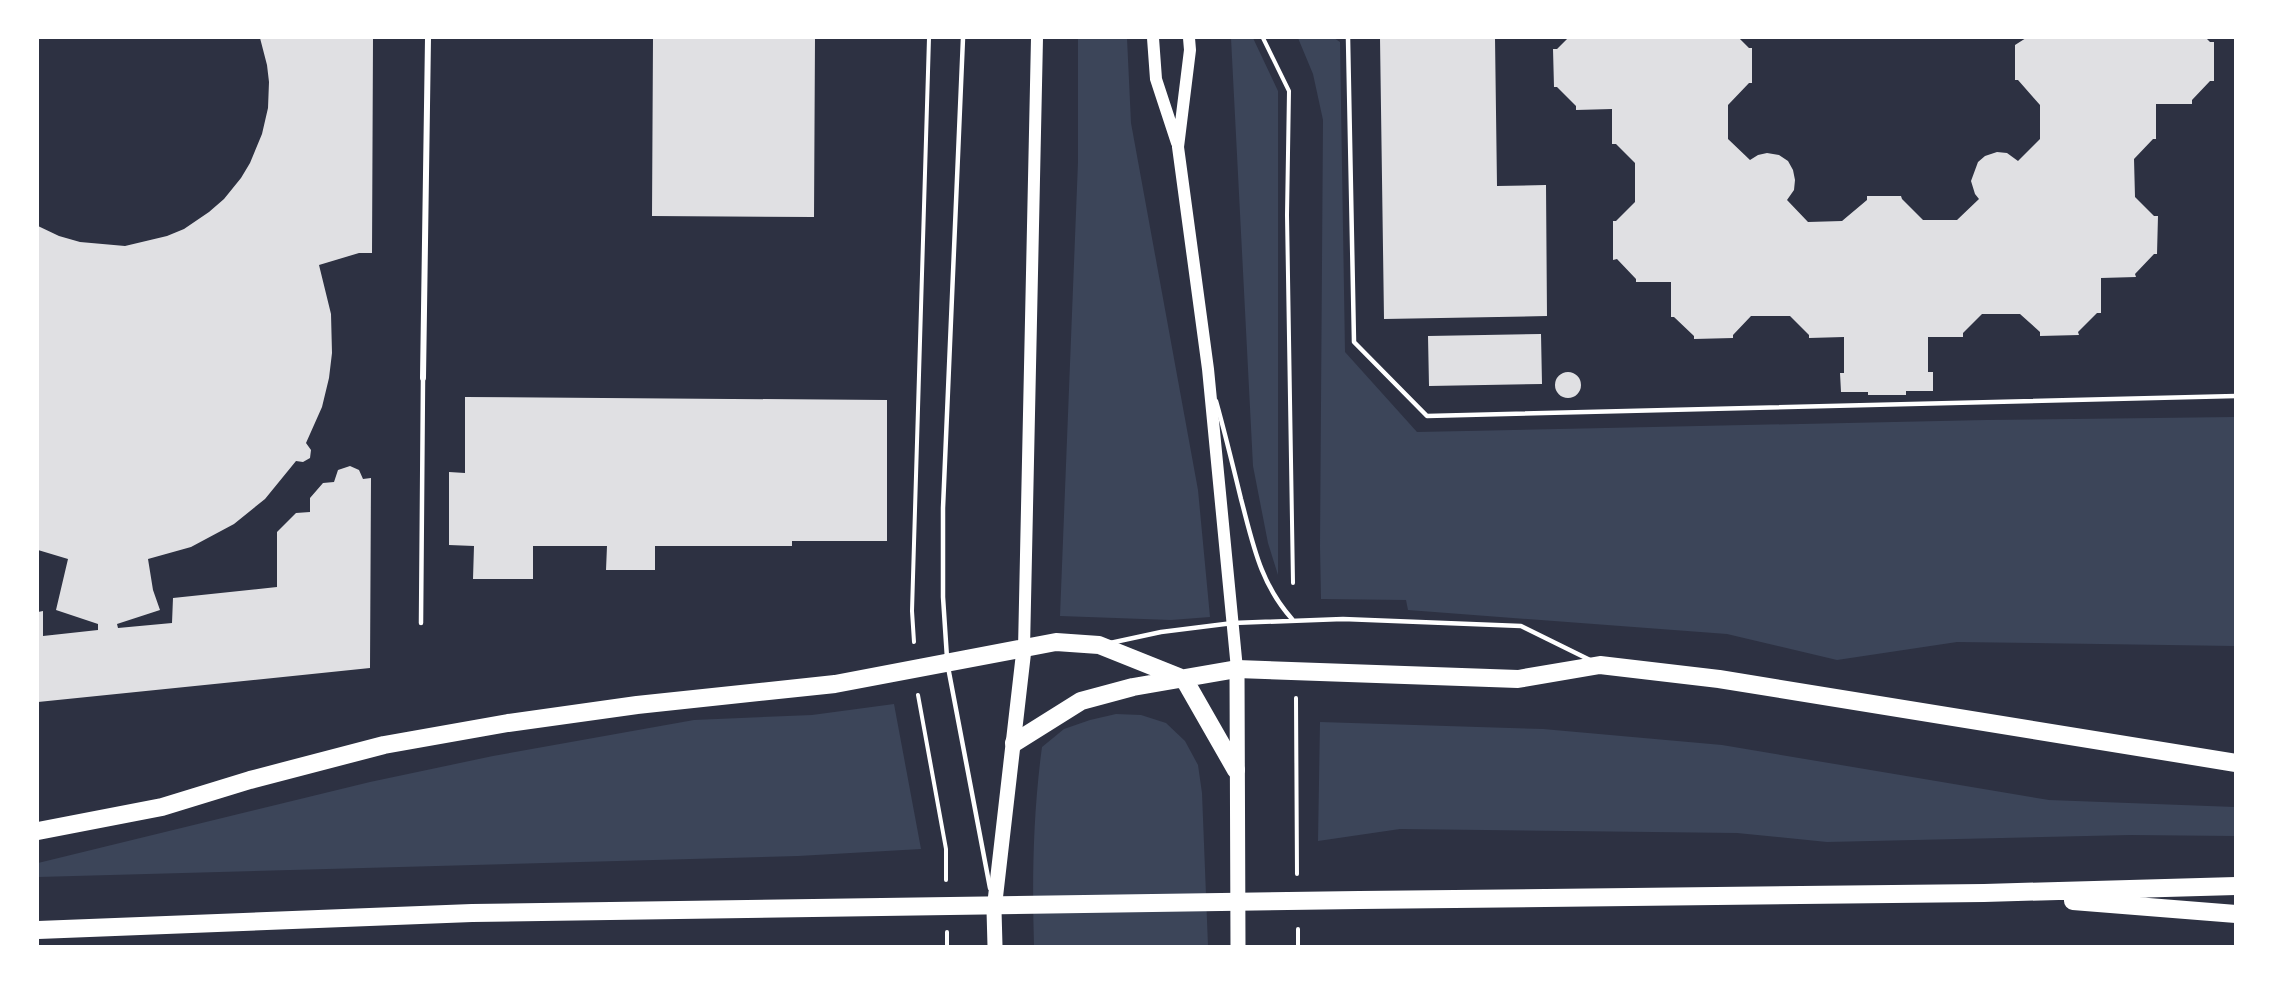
<svg xmlns="http://www.w3.org/2000/svg" width="2273" height="984" viewBox="0 0 2273 984" font-family="'Golos Text',sans-serif">
<style>
.green{fill:#3c4559}
.building{fill:#e0e0e3}
.lines{fill:none;stroke-linecap:round;stroke-linejoin:round}
.path{stroke:#fff;stroke-width:4}
.service{stroke:#fff;stroke-width:4.5}
.minor{stroke:#fff;stroke-width:6}
.secondary{stroke:#fff;stroke-width:12}
.primary{stroke:#fff;stroke-width:15}
.motorway{stroke:#fff;stroke-width:18}
</style>
<rect width="100%" height="100%" fill="#2d3142"/>
<!-- green -->
<path class="green" d="M 1078,38 L 1127,38 L 1131,123 L 1198,490 L 1210,617 L 1171,620 L 1060,616 L 1078,162 Z
M 1231,38 L 1253,38 L 1278,91 L 1278,575 L 1268,543 L 1253,466 Z
M 1298,38 L 1334,38 L 1340,42 L 1345,352 L 1417,432 L 1986,420 L 2235,417 L 2235,646 L 1957,642 L 1837,660 L 1727,634 L 1408,610 L 1406,600 L 1321,599 L 1320,546 L 1323,120 L 1313,74 Z
M 894,704 L 921,849 L 798,856 L 38,877 L 38,863 L 370,782 L 493,756 L 694,720 L 812,715 Z
M 1116,714 L 1141,715 L 1166,723 L 1185,741 L 1198,765 L 1202,793 L 1208,946 L 1034,946 C 1032,880 1033,813 1042,747 L 1064,729 L 1090,720 Z
M 1320,722 L 1543,729 L 1722,745 L 2049,800 L 2235,807 L 2235,836 L 2130,835 L 1827,842 L 1737,833 L 1400,829 L 1318,841 Z"/>
<!-- building -->
<path class="building" d="M 260,38 L 373,38 L 372,253 L 359,253 L 319,265 L 331,314 L 332,353 L 329,378 L 322,407 L 306,443 L 311,450 L 310,458 L 303,462 L 296,461 L 265,499 L 234,524 L 191,547 L 148,559 L 153,590 L 160,610 L 117,624 L 118,628 L 172,623 L 173,598 L 277,587 L 277,532 L 296,513 L 310,512 L 310,498 L 323,483 L 334,482 L 338,470 L 350,466 L 359,470 L 363,479 L 371,478 L 370,668 L 38,702 L 38,612 L 43,611 L 43,636 L 98,630 L 98,624 L 56,610 L 68,559 L 38,550 L 38,226 L 59,236 L 80,242 L 125,246 L 167,236 L 184,229 L 209,212 L 224,199 L 241,178 L 250,163 L 262,134 L 268,108 L 269,82 L 267,65 Z
M 653,38 L 815,38 L 814,217 L 652,216 Z
M 1380,38 L 1495,38 L 1497,186 L 1546,185 L 1547,316 L 1384,319 Z
M 1568,38 L 1739,38 L 1749,48 L 1752,48 L 1752,83 L 1749,83 L 1728,105 L 1728,139 L 1750,160 L 1758,155 L 1767,153 L 1779,155 L 1788,161 L 1793,170 L 1795,180 L 1794,190 L 1787,200 L 1808,222 L 1842,221 L 1867,200 L 1867,196 L 1901,196 L 1902,199 L 1923,220 L 1957,220 L 1979,199 L 1975,194 L 1971,181 L 1978,162 L 1985,156 L 1997,152 L 2007,153 L 2018,161 L 2040,139 L 2040,105 L 2018,80 L 2015,80 L 2015,45 L 2026,38 L 2206,38 L 2210,42 L 2214,42 L 2214,81 L 2210,81 L 2192,100 L 2192,104 L 2156,104 L 2156,139 L 2153,139 L 2134,159 L 2135,197 L 2154,216 L 2158,216 L 2157,254 L 2154,254 L 2135,274 L 2136,277 L 2101,278 L 2101,313 L 2097,313 L 2078,332 L 2079,335 L 2040,336 L 2040,332 L 2020,314 L 1982,314 L 1963,333 L 1963,337 L 1928,337 L 1928,372 L 1933,372 L 1933,391 L 1906,391 L 1906,395 L 1868,395 L 1868,392 L 1841,392 L 1840,373 L 1844,373 L 1844,337 L 1809,338 L 1809,335 L 1790,316 L 1751,316 L 1733,335 L 1733,338 L 1694,339 L 1694,336 L 1674,317 L 1671,317 L 1671,282 L 1636,282 L 1636,279 L 1617,259 L 1613,260 L 1613,221 L 1616,221 L 1635,202 L 1635,163 L 1616,144 L 1612,144 L 1612,109 L 1576,110 L 1576,106 L 1557,87 L 1554,87 L 1553,49 L 1557,49 Z
M 1541,334 L 1542,384 L 1429,386 L 1428,336 Z
M1555 385a13 13 0 1 1 26 0a13 13 0 1 1-26 0Z
M 465,397 L 887,400 L 887,541 L 792,541 L 792,546 L 655,546 L 655,570 L 606,570 L 607,546 L 533,546 L 533,579 L 473,579 L 474,546 L 449,545 L 449,472 L 465,473 Z"/>
<g class="lines">
<!-- path -->
<path class="path" d="M 1263,38 L 1289,91 L 1287,215 L 1293,583
M 914,642 L 912,611 L 929,38
M 918,695 L 946,849 L 946,880
M 1296,698 L 1297,874
M 1298,929 L 1298,946
M 947,946 L 947,932"/>
<!-- service -->
<path class="service" d="M 1348,38 L 1354,342 L 1427,416 L 2236,396
M 1216,401 C 1225,433 1233,466 1241,499 C 1253,544 1260,583 1292,619
M 421,623 L 423,378
M 1110,643 L 1161,632 L 1233,623 L 1343,619 L 1521,626 L 1590,660
M 947,658 L 943,597 L 943,508 L 963,38
M 948,667 L 990,888"/>
<!-- minor -->
<path class="minor" d="M 423,378 L 428,38"/>
<!-- secondary -->
<path class="secondary" d="M 1153,38 L 1156,79 L 1177,143
M 1189,38 L 1190,50 L 1178,147 L 1208,369 L 1237,669
M 1024,649 L 1037,38"/>
<!-- primary -->
<path class="primary" d="M 1237,669 L 1238,946
M 995,946 L 994,910 L 1024,649"/>
<!-- motorway -->
<path class="motorway" d="M 1014,743 L 1081,701 L 1133,687 L 1237,669 L 1518,679 L 1600,665 L 1719,679 L 2236,763
M 38,831 L 162,807 L 250,780 L 384,745 L 508,723 L 637,705 L 835,684 L 1056,642 L 1099,645 L 1184,679 L 1236,770
M 2073,901 L 2236,914
M 38,930 L 472,913 L 1359,900 L 1984,893 L 2236,886"/>
</g>
<!-- border -->
<rect width="2273" height="984" fill="none" stroke="#ffffff" stroke-width="78"/>
</svg>
